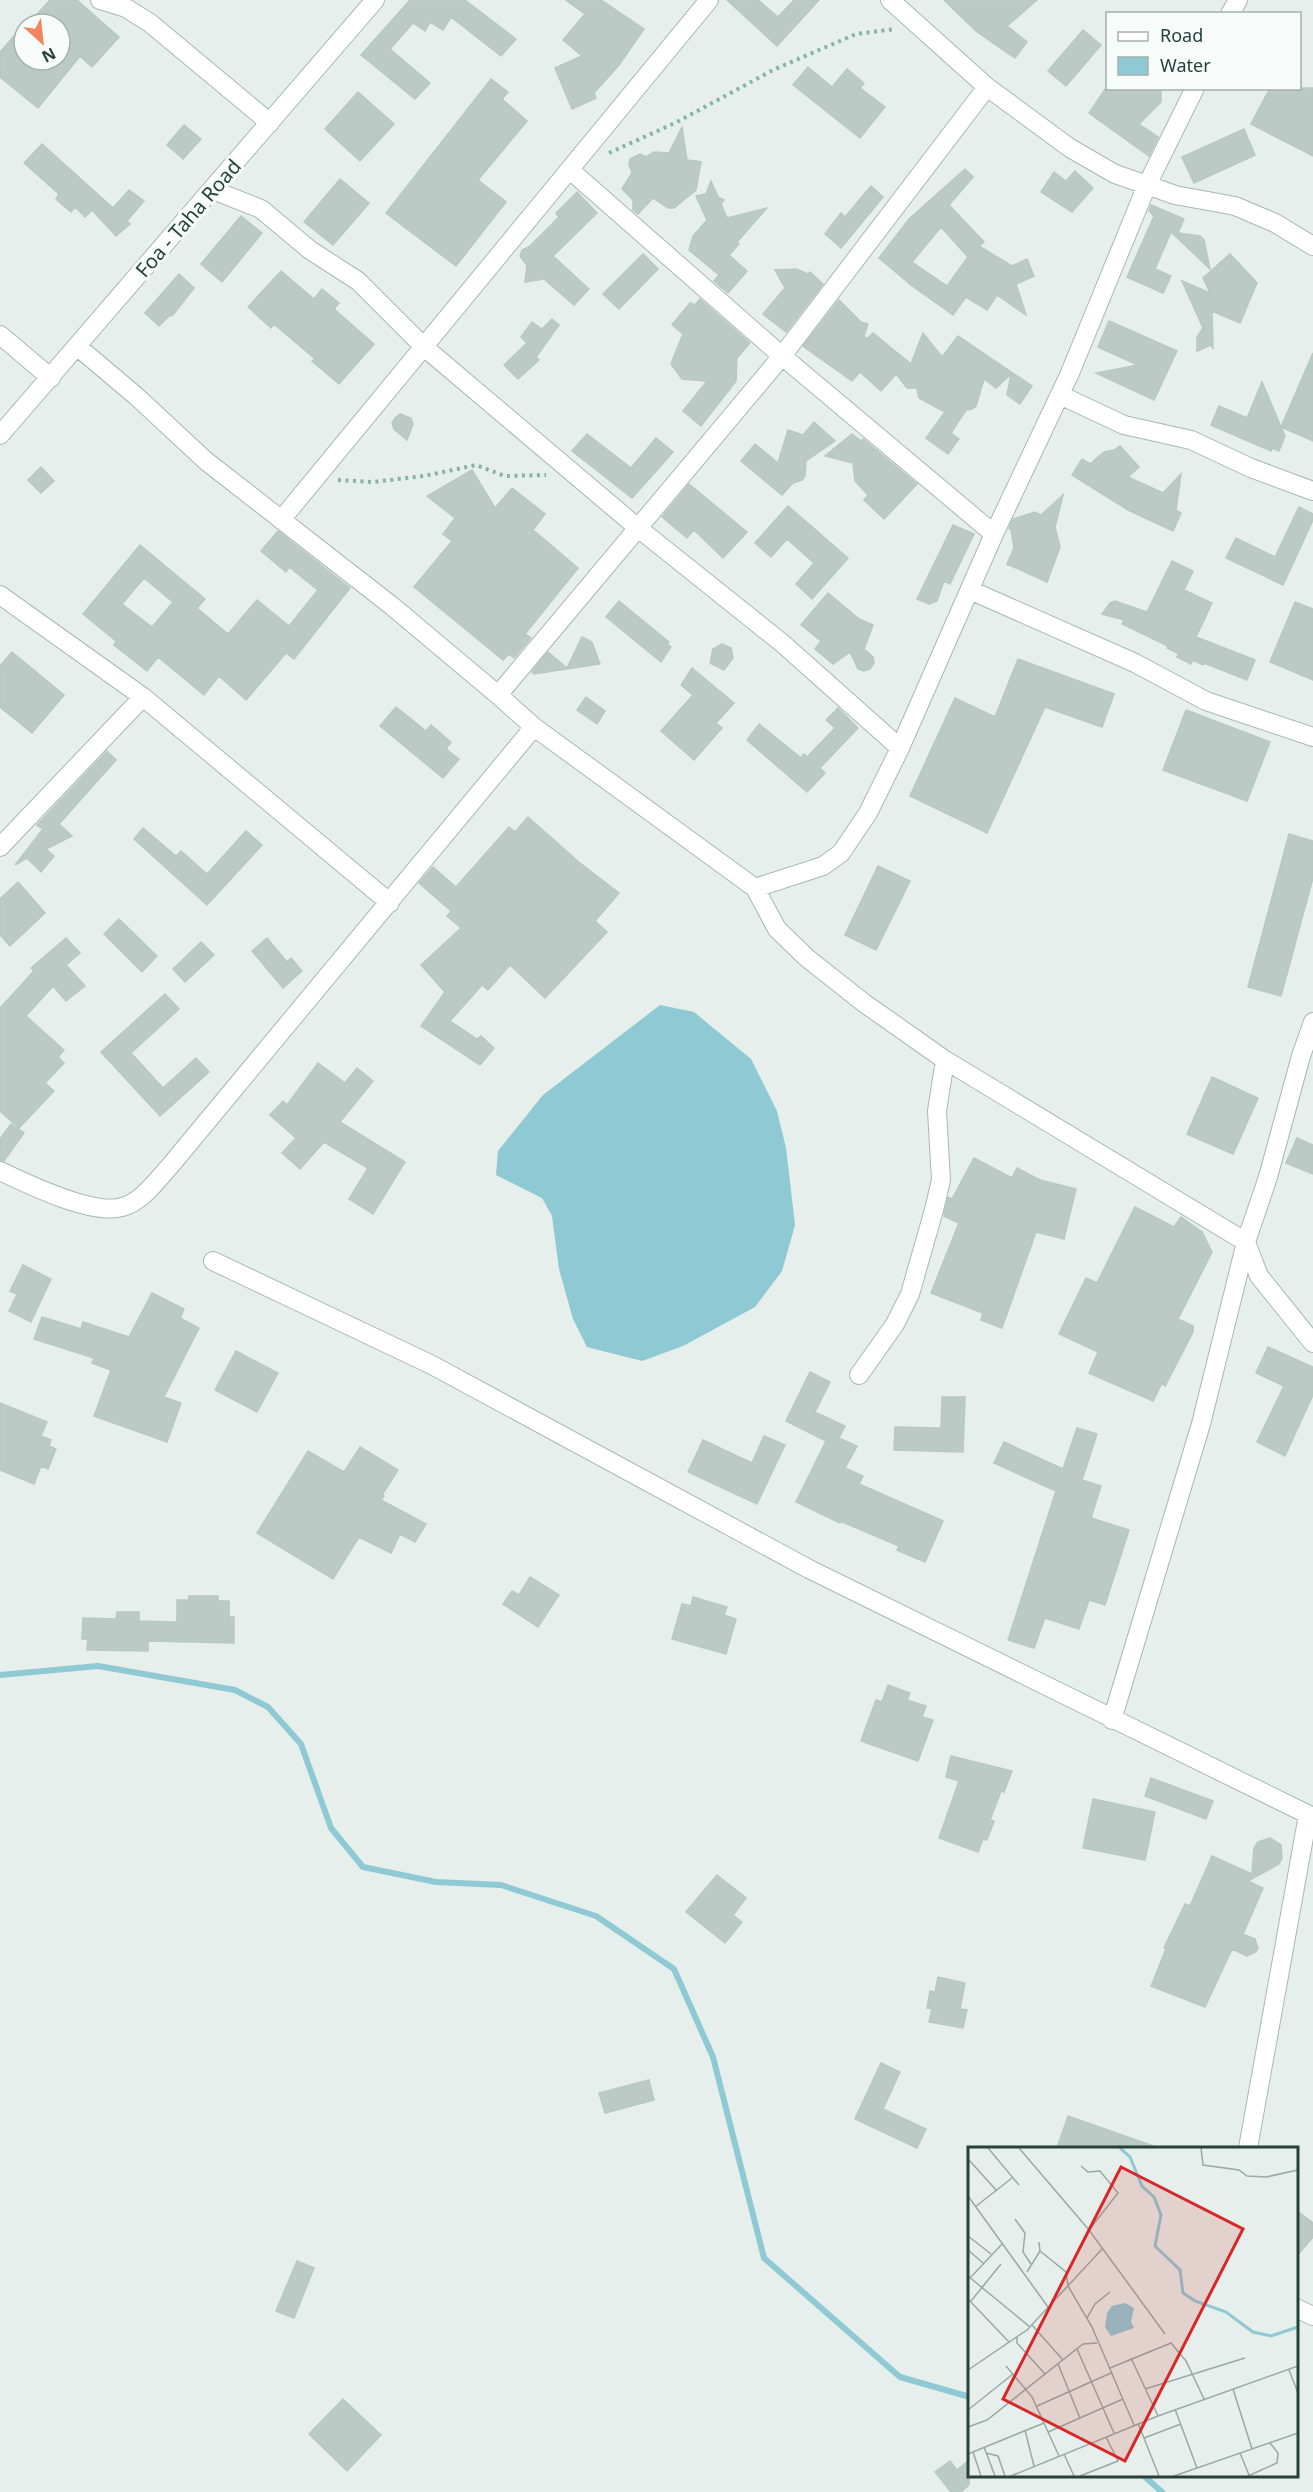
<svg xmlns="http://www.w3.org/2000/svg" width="1313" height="2492" viewBox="0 0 1313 2492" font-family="'Noto Sans',sans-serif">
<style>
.water{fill:#8ec9d4}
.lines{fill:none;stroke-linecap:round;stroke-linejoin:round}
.stream{stroke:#8ec9d4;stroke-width:6}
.building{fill:#bbcac4;stroke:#b8c9c2;stroke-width:1.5;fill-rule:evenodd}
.minor-casing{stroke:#a8b8b2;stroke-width:20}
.path{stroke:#86b3a5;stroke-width:4;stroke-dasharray:3 4.5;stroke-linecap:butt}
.minor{stroke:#fff;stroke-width:18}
.labels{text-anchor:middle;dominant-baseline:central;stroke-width:6;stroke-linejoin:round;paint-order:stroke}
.street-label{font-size:20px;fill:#24423a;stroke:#f7fbf9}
.inset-river{fill:none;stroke:#8ec9d4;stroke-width:3}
.inset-road{fill:none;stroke:#98aaa4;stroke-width:1.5}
.view{fill:#d62828;fill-opacity:0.15;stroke:#d62828;stroke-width:3}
.inset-edge{fill:none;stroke:#24423a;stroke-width:3}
</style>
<rect width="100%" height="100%" fill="#e6efeb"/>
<!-- water -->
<path class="water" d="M 660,1005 L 694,1012 L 751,1059 L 777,1111 L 786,1148 L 795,1225 L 782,1271 L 755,1307 L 683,1346 L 642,1361 L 587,1347 L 573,1319 L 559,1269 L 552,1216 L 542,1198 L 496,1175 L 498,1151 L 543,1095 Z"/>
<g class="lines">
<!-- stream -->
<path class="stream" d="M 0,1675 L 98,1666 L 235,1690 L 268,1707 L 301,1744 L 331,1828 L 363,1867 L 436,1882 L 501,1885 L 596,1916 L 674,1969 L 713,2057 L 764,2258 L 900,2377 L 970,2397
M 1144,2476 L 1162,2492"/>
</g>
<!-- building -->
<path class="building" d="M 50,0 L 77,0 L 119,37 L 92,67 L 80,56 L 38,108 L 0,77 L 0,52 L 15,35 L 24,42 L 24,60 L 60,60 L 60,24 L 28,24 Z
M 410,0 L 465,0 L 516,39 L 501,56 L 451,17 L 443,30 L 430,22 L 425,31 L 413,23 L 390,49 L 430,83 L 415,99 L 361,55 Z
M 566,0 L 601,0 L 644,29 L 619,65 L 594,93 L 596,98 L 572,109 L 555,68 L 582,56 L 563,40 L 585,14 Z
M 727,0 L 758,0 L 778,17 L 794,0 L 819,0 L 777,46 Z
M 944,0 L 1037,0 L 1007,26 L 1027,42 L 1015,58 L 977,32 Z
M 1083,30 L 1101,45 L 1066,86 L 1048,71 Z
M 808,67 L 832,87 L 847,69 L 864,83 L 860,88 L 885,107 L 860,138 L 793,85 Z
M 491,79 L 508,92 L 502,99 L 527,121 L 478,180 L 506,202 L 456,266 L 386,213 Z
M 1106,88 L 1161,88 L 1161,102 L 1139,124 L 1158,137 L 1149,156 L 1089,113 Z
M 1270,88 L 1313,88 L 1313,156 L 1251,124 Z
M 358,92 L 394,124 L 360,161 L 325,129 Z
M 184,125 L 201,139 L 183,159 L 167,145 Z
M 682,127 L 687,160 L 701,162 L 696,190 L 674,208 L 668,208 L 653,198 L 638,214 L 633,210 L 633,200 L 622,189 L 632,173 L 629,164 L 630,159 L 640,154 L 646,157 L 654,152 L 669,153 Z
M 1244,129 L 1255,155 L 1194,183 L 1182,157 Z
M 42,144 L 113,208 L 129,190 L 144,201 L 127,221 L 130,224 L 116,236 L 92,210 L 85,217 L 75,207 L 71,212 L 56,199 L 59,194 L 24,163 Z
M 965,169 L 973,177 L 949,205 L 984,242 L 979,246 L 1012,266 L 1027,259 L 1034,276 L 1016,284 L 1026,315 L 997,295 L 987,310 L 966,297 L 953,315 L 911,285 L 879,258 L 909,219 ZM 941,227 L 968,257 L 947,286 L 912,262 Z
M 1075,171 L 1093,188 L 1072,212 L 1041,192 L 1054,172 L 1066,181 Z
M 340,179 L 369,203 L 333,245 L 304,222 Z
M 711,181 L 718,197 L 724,200 L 721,204 L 727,218 L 767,208 L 737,242 L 739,244 L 729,255 L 747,271 L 728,293 L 714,281 L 719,275 L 689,250 L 693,236 L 707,220 L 696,196 L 706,194 Z
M 871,186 L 883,197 L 841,248 L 825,234 L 841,213 L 845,217 Z
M 577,192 L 597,213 L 553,256 L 589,289 L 574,305 L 544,279 L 525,282 L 527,265 L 520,256 L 522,250 L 529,247 L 559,217 L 556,213 Z
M 1151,205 L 1184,219 L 1178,233 L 1200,236 L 1204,240 L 1210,269 L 1171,232 L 1155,269 L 1171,276 L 1163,293 L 1127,277 L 1154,216 L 1149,211 Z
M 241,216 L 262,233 L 222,282 L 201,264 Z
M 643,254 L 658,269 L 619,309 L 603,294 Z
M 1230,254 L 1257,283 L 1240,323 L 1212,311 L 1213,349 L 1211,345 L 1197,351 L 1197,337 L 1203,328 L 1182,281 L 1210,293 L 1203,278 Z
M 796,269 L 808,274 L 810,272 L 823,284 L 786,332 L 763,314 L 785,288 L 775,270 Z
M 281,271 L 314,299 L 322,289 L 339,303 L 334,309 L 374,344 L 339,384 L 312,361 L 315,359 L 274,324 L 271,328 L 248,307 Z
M 179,274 L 194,288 L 172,316 L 170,315 L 159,326 L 145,313 Z
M 700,299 L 750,343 L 737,358 L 736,381 L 701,426 L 683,411 L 707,381 L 682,379 L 671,364 L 683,334 L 672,325 L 690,303 L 695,305 Z
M 839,300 L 861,322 L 868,324 L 864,336 L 872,343 L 868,338 L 873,333 L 911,364 L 923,333 L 942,357 L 958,336 L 1032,386 L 1020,404 L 1007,395 L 1011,374 L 996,388 L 984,379 L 976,406 L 972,409 L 966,410 L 951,433 L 959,439 L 948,454 L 926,438 L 945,412 L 919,398 L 917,388 L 907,388 L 896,374 L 881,391 L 860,372 L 852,381 L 803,346 Z
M 552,319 L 559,325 L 536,357 L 539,360 L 518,379 L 504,365 L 527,343 L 521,337 L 532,322 L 542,329 Z
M 1109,321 L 1177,351 L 1154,400 L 1096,373 L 1138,365 L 1098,347 Z
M 1313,353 L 1313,441 L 1281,427 L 1285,436 L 1279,451 L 1272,448 L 1271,451 L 1211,425 L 1219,406 L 1247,418 L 1262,382 L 1281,427 Z
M 400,414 L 411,418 L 413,424 L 407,440 L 394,429 L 392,423 L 395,418 Z
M 814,422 L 835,441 L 806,461 L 805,476 L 802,480 L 793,483 L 782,495 L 741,461 L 755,444 L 778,463 L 788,430 L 803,435 Z
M 587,434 L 631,468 L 656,438 L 673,452 L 632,498 L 572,451 Z
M 852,434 L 861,441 L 863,439 L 917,484 L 884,519 L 864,500 L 868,495 L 855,481 L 853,463 L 825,456 Z
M 1120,446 L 1139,467 L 1128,477 L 1163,493 L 1181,474 L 1176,510 L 1181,513 L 1173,531 L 1128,510 L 1072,475 L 1082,459 L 1090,464 L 1104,452 L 1114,450 Z
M 41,467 L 54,481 L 41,493 L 28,480 Z
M 472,470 L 495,508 L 512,488 L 545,514 L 533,530 L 578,568 L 525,634 L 531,638 L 514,658 L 509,654 L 503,660 L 414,587 L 452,541 L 443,534 L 455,518 L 427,496 Z
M 689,484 L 747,532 L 723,558 L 694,530 L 687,538 L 662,517 Z
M 1063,495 L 1055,527 L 1060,547 L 1047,582 L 1007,564 L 1014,548 L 1011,530 L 1009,528 L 1013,519 L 1035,512 L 1041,515 Z
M 788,506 L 848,558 L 812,599 L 796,584 L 814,563 L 787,539 L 771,557 L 755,543 Z
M 1299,507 L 1313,514 L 1313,520 L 1283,585 L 1226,558 L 1236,538 L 1275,557 Z
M 953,525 L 974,534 L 950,584 L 944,581 L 937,601 L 929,604 L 917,599 Z
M 278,531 L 350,588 L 294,659 L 286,653 L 246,700 L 219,676 L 204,695 L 158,657 L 147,671 L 114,645 L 116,641 L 83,614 L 140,545 L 205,599 L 197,608 L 228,634 L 257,600 L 289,626 L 318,590 L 289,567 L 286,572 L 261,551 ZM 144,578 L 173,602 L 152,627 L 122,604 Z
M 1172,561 L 1193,571 L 1184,590 L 1212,603 L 1196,637 L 1255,660 L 1247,680 L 1204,663 L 1203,665 L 1193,660 L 1191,664 L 1177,657 L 1179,654 L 1167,648 L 1168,646 L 1122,624 L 1124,620 L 1102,614 L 1110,603 L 1115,601 L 1147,612 Z
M 828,593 L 859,619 L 873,625 L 864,649 L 873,657 L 874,663 L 870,669 L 864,671 L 858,669 L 850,652 L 833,664 L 815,649 L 821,641 L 801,625 Z
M 619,601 L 669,642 L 667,644 L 671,647 L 661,662 L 606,617 Z
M 1295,602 L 1313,609 L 1313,680 L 1270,662 Z
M 582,637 L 592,642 L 600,664 L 534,674 L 532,672 L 548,652 L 567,668 Z
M 722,644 L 731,648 L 733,658 L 724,670 L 710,663 L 713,649 Z
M 12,652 L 64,695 L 32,733 L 0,707 L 0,666 Z
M 1018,659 L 1114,694 L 1102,727 L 1045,707 L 987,833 L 910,796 L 955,698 L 995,717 Z
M 692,668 L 734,703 L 716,723 L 722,728 L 694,760 L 661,731 L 693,695 L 681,685 Z
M 586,697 L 605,711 L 597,724 L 577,710 Z
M 396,707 L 426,731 L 431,725 L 451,742 L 446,749 L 459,759 L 443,778 L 380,726 Z
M 838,708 L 858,728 L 820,768 L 825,773 L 807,792 L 747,740 L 759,724 L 801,758 L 804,754 L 807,757 L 835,728 L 826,720 Z
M 1186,710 L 1270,742 L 1247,801 L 1163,770 Z
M 107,751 L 116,760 L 59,824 L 72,836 L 46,849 L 54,856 L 41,872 L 27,858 L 15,865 L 43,829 L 37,825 Z
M 528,817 L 580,863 L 619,893 L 595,921 L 607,932 L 545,998 L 510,965 L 488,990 L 482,985 L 450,1021 L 477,1039 L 481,1036 L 494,1048 L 480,1065 L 421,1026 L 445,992 L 421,965 L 461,928 L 447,916 L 451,911 L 419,883 L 433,867 L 456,887 L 509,827 L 515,832 Z
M 143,828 L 176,856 L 181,851 L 207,874 L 246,831 L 262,845 L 207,905 L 134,839 Z
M 1289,834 L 1313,841 L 1313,878 L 1281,996 L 1248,987 Z
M 878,866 L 910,881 L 876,950 L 845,935 Z
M 18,882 L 45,913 L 10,946 L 0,935 L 0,899 Z
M 119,919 L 157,956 L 142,972 L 104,934 Z
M 66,938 L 80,953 L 66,965 L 85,986 L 66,1001 L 53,986 L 26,1016 L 64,1050 L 58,1057 L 64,1063 L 45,1083 L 54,1091 L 19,1128 L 0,1111 L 0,1008 L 34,971 L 31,968 Z
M 267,938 L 287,962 L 291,958 L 302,971 L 283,988 L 252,951 Z
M 201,942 L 214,955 L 185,982 L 173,969 Z
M 165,994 L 179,1009 L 131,1053 L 163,1088 L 196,1058 L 209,1072 L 160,1116 L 101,1052 Z
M 318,1063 L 345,1083 L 357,1068 L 373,1081 L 340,1122 L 405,1162 L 373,1214 L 349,1199 L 368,1168 L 324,1142 L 300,1169 L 282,1153 L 296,1138 L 270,1115 L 283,1101 L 287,1105 Z
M 1212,1077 L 1258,1098 L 1233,1154 L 1187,1134 Z
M 11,1124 L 24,1133 L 4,1161 L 0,1160 L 0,1139 Z
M 1297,1138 L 1313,1145 L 1313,1174 L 1286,1163 Z
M 974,1158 L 1012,1178 L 1017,1168 L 1040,1180 L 1076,1189 L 1064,1239 L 1036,1232 L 1002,1328 L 981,1320 L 983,1313 L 931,1293 L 959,1223 L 944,1216 L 948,1197 L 952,1199 Z
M 1135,1207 L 1174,1227 L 1181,1217 L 1202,1232 L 1212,1252 L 1178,1319 L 1193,1326 L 1193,1332 L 1165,1386 L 1162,1383 L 1153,1401 L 1089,1373 L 1098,1352 L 1059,1334 L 1086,1278 L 1097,1283 Z
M 23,1265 L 51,1279 L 31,1322 L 9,1311 L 17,1294 L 10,1291 Z
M 152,1293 L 184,1309 L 180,1318 L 199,1328 L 164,1397 L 181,1403 L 167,1442 L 94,1416 L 111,1370 L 92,1363 L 94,1358 L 34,1339 L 42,1317 L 81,1329 L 83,1322 L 129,1337 Z
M 1268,1347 L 1313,1367 L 1313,1395 L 1285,1456 L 1257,1442 L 1284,1386 L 1256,1373 Z
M 236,1351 L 278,1373 L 257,1412 L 215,1390 Z
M 810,1372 L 830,1382 L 815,1412 L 845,1426 L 839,1438 L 857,1446 L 845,1468 L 863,1476 L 859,1484 L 943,1521 L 925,1562 L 897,1550 L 899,1546 L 840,1521 L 840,1523 L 796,1502 L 826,1441 L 786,1421 Z
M 942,1397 L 965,1397 L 963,1452 L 894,1450 L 895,1427 L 941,1428 Z
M 0,1403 L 47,1422 L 41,1436 L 51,1440 L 49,1446 L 56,1449 L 48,1469 L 41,1466 L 34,1484 L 0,1470 Z
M 1077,1428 L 1097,1434 L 1082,1480 L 1101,1486 L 1091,1518 L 1129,1530 L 1105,1605 L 1089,1600 L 1079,1629 L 1045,1618 L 1034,1648 L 1008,1640 L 1056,1491 L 994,1463 L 1004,1442 L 1063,1469 Z
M 764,1436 L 785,1445 L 757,1504 L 688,1472 L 703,1440 L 752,1463 Z
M 360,1447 L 398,1470 L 382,1495 L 384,1496 L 381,1500 L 426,1524 L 415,1542 L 400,1534 L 391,1553 L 359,1537 L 333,1579 L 257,1533 L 308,1451 L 344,1472 Z
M 530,1577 L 559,1595 L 538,1627 L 503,1604 L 512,1591 L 519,1595 Z
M 189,1596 L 218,1596 L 218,1601 L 229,1601 L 229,1617 L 234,1617 L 234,1643 L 148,1641 L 148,1651 L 87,1650 L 88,1639 L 82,1639 L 83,1618 L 116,1619 L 117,1612 L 139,1612 L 139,1621 L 177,1622 L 177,1600 L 189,1600 Z
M 693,1597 L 727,1607 L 724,1615 L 736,1619 L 726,1654 L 672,1639 L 682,1604 L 691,1606 Z
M 888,1685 L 910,1693 L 907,1700 L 926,1706 L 922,1717 L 933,1720 L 918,1761 L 861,1741 L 876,1700 L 882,1702 Z
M 951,1756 L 1012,1771 L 1004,1792 L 1001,1791 L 990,1820 L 994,1821 L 987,1840 L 983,1839 L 978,1852 L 939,1838 L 959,1781 L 946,1777 Z
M 1151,1778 L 1213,1801 L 1206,1819 L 1145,1796 Z
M 1093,1799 L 1155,1812 L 1145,1860 L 1083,1848 Z
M 1270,1838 L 1281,1845 L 1282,1858 L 1279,1864 L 1248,1881 L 1263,1888 L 1243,1934 L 1255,1939 L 1258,1948 L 1256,1952 L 1247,1956 L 1232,1949 L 1205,2007 L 1151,1986 L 1166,1949 L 1164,1948 L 1185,1904 L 1190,1906 L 1212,1856 L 1252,1874 L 1254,1848 L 1258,1842 Z
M 717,1875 L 746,1898 L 733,1915 L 742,1922 L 725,1943 L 686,1912 Z
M 938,1977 L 965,1983 L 960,2009 L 967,2010 L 963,2028 L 929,2022 L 932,2009 L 927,2008 L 930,1991 L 935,1992 Z
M 881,2063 L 900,2072 L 883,2109 L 926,2129 L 917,2148 L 855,2119 Z
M 649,2080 L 654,2100 L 605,2113 L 599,2093 Z
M 1068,2116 L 1153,2146 L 1152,2148 L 1057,2148 Z
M 1296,2210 L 1313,2223 L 1313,2237 L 1296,2257 Z
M 297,2261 L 314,2268 L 294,2318 L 276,2311 Z
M 343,2399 L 381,2435 L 347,2471 L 309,2434 Z
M 969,2460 L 969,2485 L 961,2492 L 951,2492 L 935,2472 L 950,2461 L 957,2470 Z"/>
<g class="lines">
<defs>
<path id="minor" d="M 100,0 L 126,8 L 150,23 L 270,123
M 890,0 L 987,87 L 1070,148 L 1115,174 L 1147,185 L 1175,195 L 1235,206 L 1275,223 L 1313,246
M 1230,14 L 1238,0
M 570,170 L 782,356 L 994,534
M 213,190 L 261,209 L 310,250 L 358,281 L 424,347 L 638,528 L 782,643 L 900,748
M 0,335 L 51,378
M 78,347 L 136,396 L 206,461 L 392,606 L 498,695 L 534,727 L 755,888 L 777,929 L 807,958 L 864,1003 L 945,1060 L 1246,1242 L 1259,1276 L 1313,1343
M 1060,395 L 1124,425 L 1191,440 L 1251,468 L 1313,491
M 0,435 L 375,0
M 281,520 L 709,0
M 970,590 L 1135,663 L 1206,701 L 1313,737
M 0,595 L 143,697 L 390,903
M 498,695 L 782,356 L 987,87
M 0,847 L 143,697
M 755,888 L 823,866 L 841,853 L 868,813 L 900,748 L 994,534 L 1070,373 L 1147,185 L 1195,88
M 0,1171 C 27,1184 93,1216 122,1207 C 142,1202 157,1180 170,1166 L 534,727
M 213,1261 L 432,1365 L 809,1569 L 1313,1817
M 859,1375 L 895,1324 L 910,1294 L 934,1210 L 941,1180 L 937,1111 L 945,1060
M 1112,1720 L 1201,1424 L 1246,1242 L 1268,1177 L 1301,1056 L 1313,1022
M 1248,2148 L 1308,1815
M 1296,2308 L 1313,2316"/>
</defs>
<!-- minor casing -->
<use href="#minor" class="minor-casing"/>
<!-- path -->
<path class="path" d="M 609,153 L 677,122 L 773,70 L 856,34 L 895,29
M 338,480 L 373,482 L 424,476 L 476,465 L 505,476 L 546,475"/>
<!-- minor -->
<use href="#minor" class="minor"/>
</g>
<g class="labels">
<!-- street labels -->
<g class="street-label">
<text transform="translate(188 218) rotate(-49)">Foa - Taha Road</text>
</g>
</g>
<!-- overview -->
<g transform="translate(968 2147)">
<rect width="330" height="330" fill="#e6efeb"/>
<path d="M 157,156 L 166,161 L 163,175 L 166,181 L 143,189 L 137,180 L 139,166 L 144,159 Z" fill="#8ec9d4"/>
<path class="inset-river" d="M 152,1 L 162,10 L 174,39 L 186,50 L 193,68 L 187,99 L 212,123 L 215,146 L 227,154 L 258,165 L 285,185 L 303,189 L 330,180"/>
<path class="inset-road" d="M 20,1 L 51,38M 51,1 L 121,83 L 197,187M 233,1 L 235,18 L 271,23 L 279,29 L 298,30 L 330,23M 0,12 L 29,44M 113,19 L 120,25 L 132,24 L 150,46 L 121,83M 0,49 L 80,160M 7,60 L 44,31M 47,72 L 57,86 L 55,105 L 63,117M 0,89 L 23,107M 0,103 L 15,116M 72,104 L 98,125 L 100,139 L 124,180 L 166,278M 59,125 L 72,104 L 71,95M 0,129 L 62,180M 2,131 L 35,96M 0,152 L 41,195M 3,154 L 33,117M 119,171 L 127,157 L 142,145M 64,178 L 95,213M 49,190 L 49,196 L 77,227M 109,202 L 146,286M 163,211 L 190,269M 90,217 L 112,271M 38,219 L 64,250 L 91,309M 142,221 L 203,196 L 218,214 L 236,252M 0,223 L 59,183 L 135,101M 321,223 L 330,246M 177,242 L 277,211M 265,242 L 284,302M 69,259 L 143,226M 207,262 L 229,321M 0,263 L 45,227M 170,276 L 191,329M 0,280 L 19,273 L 115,197 L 129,196M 57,283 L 66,319M 80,285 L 155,252M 176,291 L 213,277M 16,300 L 27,329M 5,305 L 13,329M 18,306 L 30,309 L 37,329M 272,306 L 281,328M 0,307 L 76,276M 96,307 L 106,329M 43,329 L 190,269 L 330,219M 112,329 L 150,314 L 138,290M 206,329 L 330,286M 280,329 L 309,316 L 310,306 L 302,296"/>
<path class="view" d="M 153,20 L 275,82 L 157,314 L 35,252 Z"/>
<rect width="330" height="330" class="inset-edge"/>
</g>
<!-- legend -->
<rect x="1106" y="12" width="195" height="78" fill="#f7fbf9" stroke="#a3b1ad" stroke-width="1.5"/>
<rect x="1118" y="32" width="30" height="9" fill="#ffffff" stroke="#a3b1ad" stroke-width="1.5"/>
<text x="1160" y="42" font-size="18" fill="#24423a">Road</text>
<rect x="1118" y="57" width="30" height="18" fill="#8ec9d4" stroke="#a3b1ad" stroke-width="1.5"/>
<text x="1160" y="72" font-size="18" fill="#24423a">Water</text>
<!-- north arrow -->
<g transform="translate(42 42) rotate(153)"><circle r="28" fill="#f7fbf9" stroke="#a3b1ad" stroke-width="1.5"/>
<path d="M0-4.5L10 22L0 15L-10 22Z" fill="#f4845f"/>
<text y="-9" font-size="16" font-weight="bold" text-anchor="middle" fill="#24423a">N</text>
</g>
</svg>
